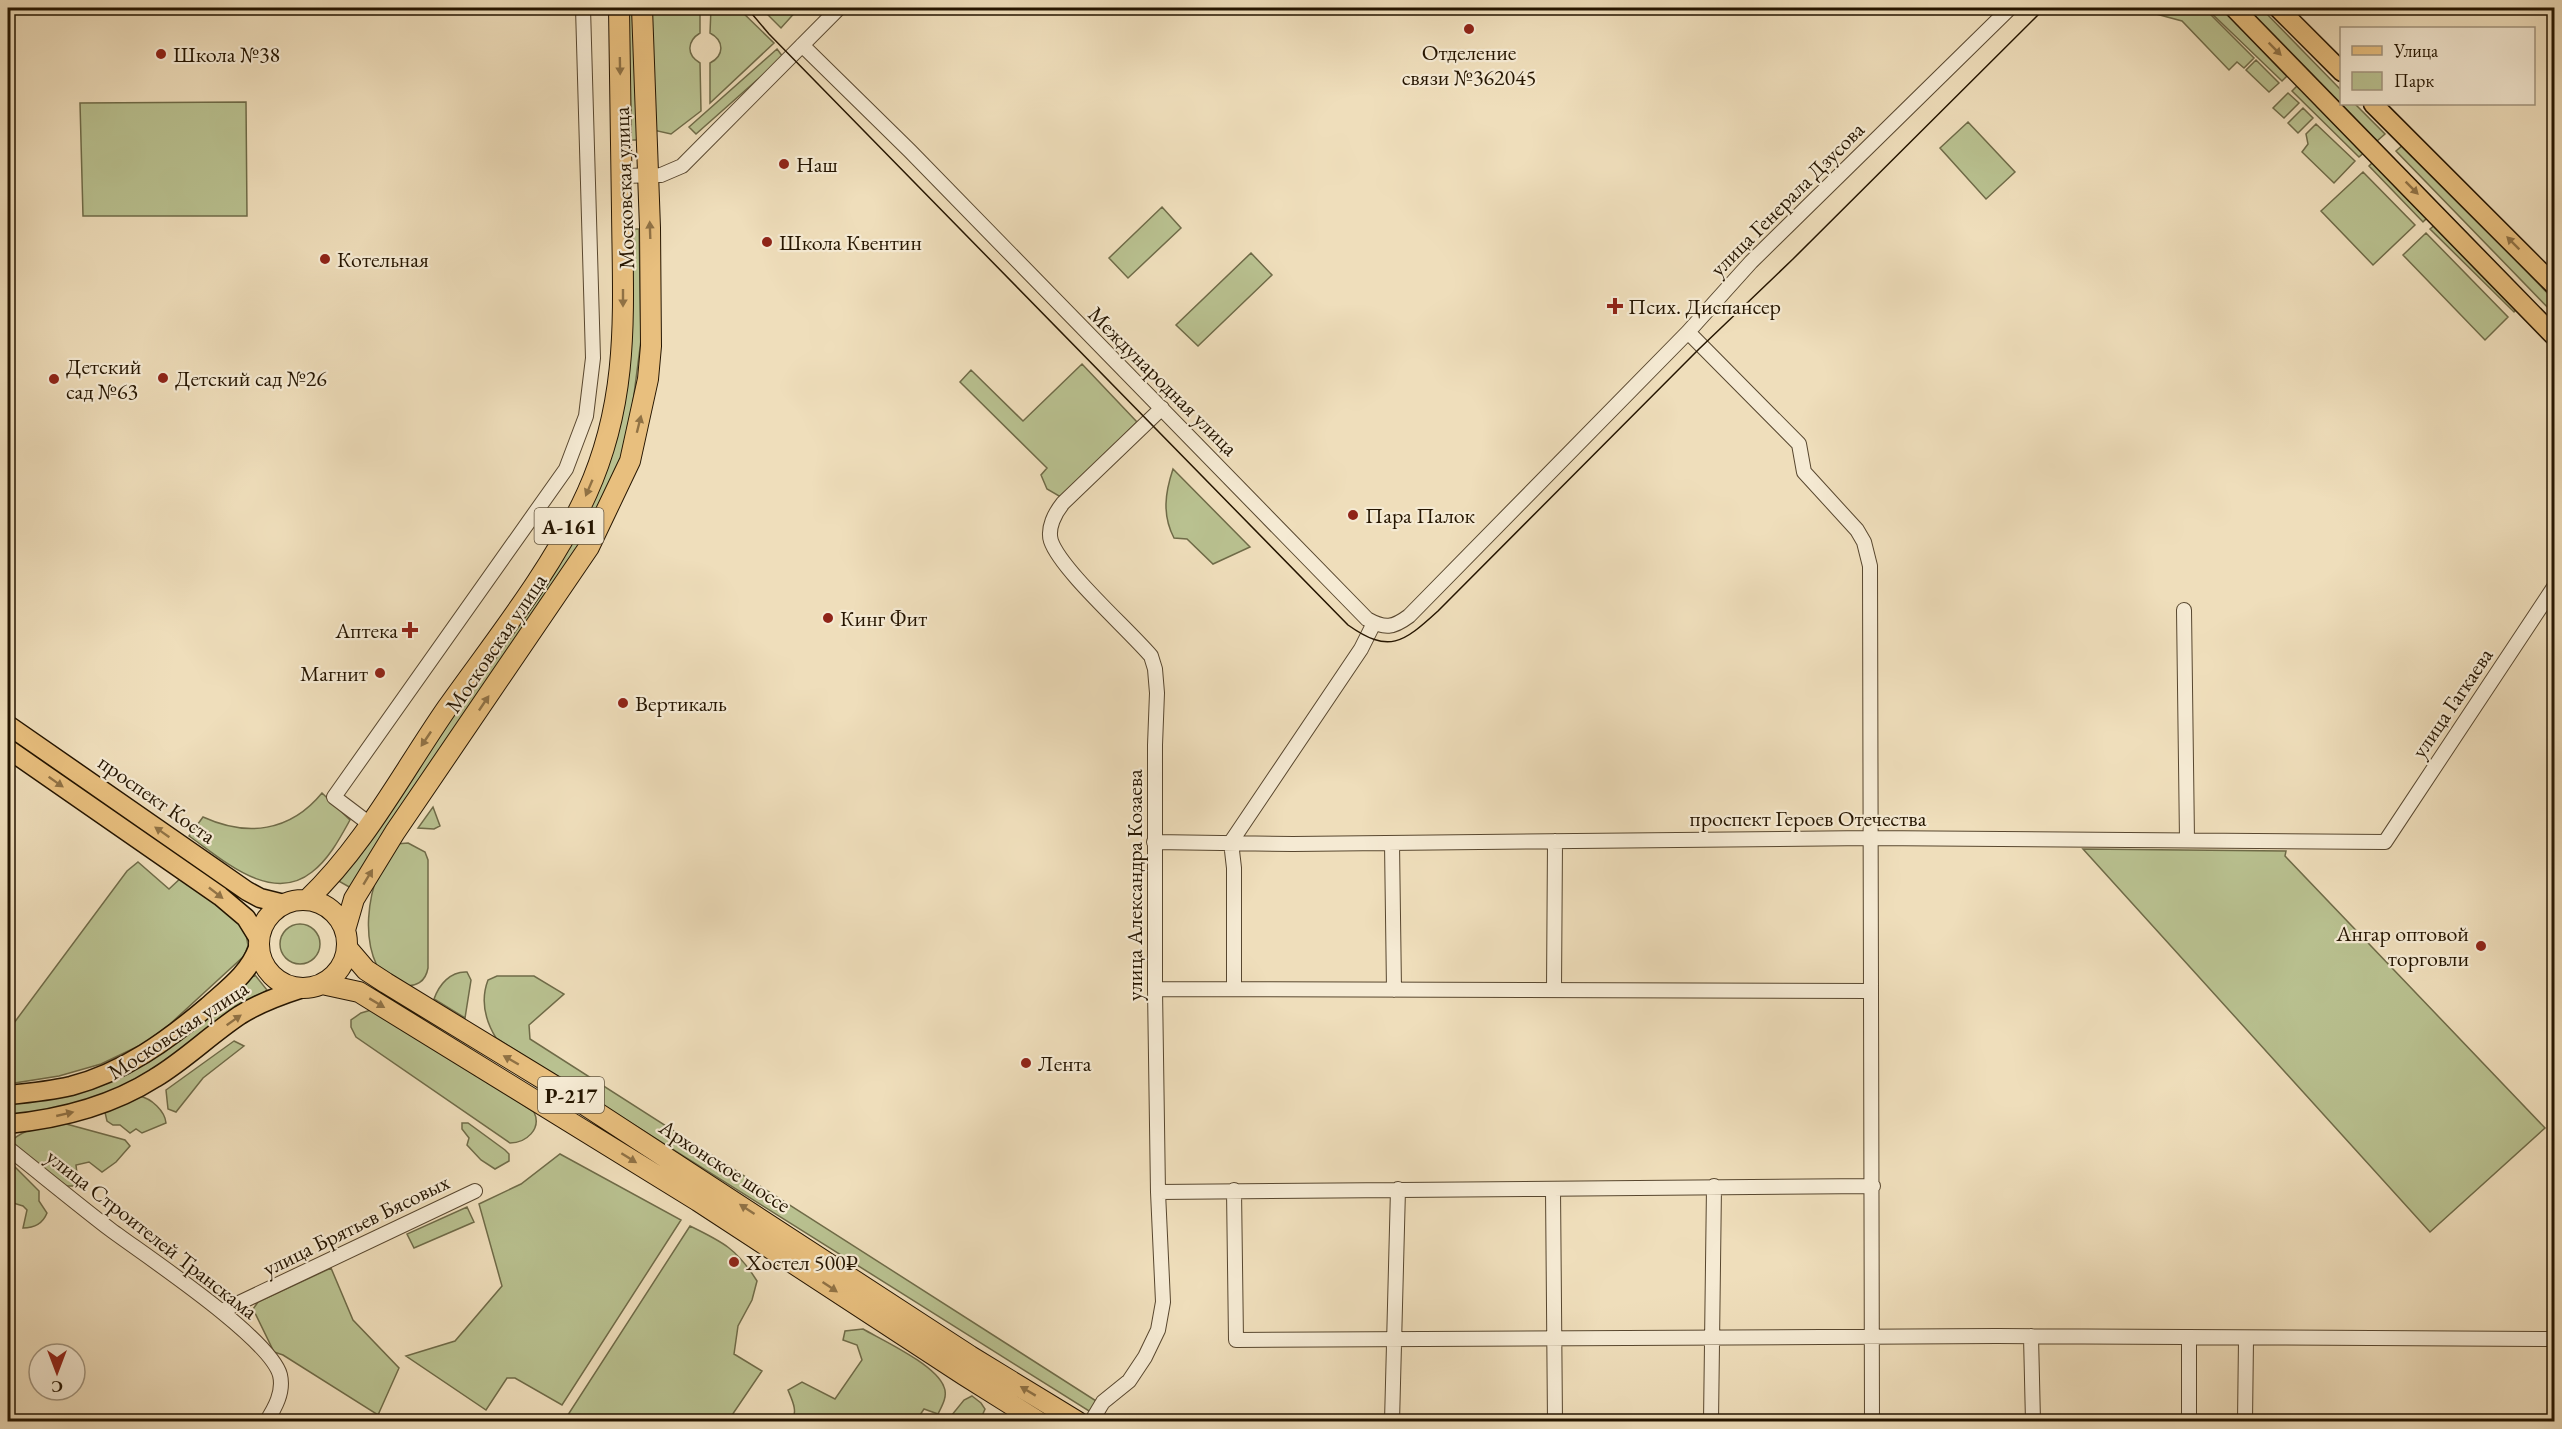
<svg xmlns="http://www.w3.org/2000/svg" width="2562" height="1429" viewBox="0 0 2562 1429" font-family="'EB Garamond',serif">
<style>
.green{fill:#b9c190;stroke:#6f6b48;stroke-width:1.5}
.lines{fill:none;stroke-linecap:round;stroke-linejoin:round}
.minor-casing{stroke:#58472f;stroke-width:16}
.major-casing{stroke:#251500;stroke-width:21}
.highway-casing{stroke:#251500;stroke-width:22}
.minor{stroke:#f5ead3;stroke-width:14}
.major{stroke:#e8bf7e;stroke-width:18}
.highway{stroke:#e8bf7e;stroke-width:20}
.tram{stroke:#251500;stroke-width:1.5}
.oneway{fill:#907245}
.poi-dot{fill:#8f2418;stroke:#f5ead3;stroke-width:2}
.labels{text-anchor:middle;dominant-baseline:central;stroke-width:4.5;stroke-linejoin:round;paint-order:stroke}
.shield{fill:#f5ead3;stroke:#63553f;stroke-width:1.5}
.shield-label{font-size:21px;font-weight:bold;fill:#251500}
.poi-label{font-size:22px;fill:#251500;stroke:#f5ead3;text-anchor:start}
.street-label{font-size:22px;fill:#251500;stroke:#f5ead3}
</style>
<rect width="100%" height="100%" fill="#efdebb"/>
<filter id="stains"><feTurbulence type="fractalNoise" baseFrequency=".00333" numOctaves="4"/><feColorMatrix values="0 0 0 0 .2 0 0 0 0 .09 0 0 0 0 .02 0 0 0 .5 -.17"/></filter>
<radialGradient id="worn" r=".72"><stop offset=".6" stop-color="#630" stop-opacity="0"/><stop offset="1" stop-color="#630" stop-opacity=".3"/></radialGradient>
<!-- green -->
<path class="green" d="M 624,8 L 635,8 L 638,140 L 626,140 Z
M 651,8 L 700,8 L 700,33 C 687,41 686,55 700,63 L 701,111 L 671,134 L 653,130 Z
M 711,8 L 738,8 L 774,43 L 710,103 L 710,63 C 724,56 725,41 710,33 Z
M 761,8 L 799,8 L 781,28 Z
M 2159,8 L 2204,8 L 2254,58 L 2244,68 L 2237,62 L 2229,70 L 2182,21 L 2156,14 Z
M 2206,8 L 2229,8 L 2292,71 L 2282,81 Z
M 2246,8 L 2261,8 L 2341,90 L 2342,104 L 2355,104 L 2385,134 L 2377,141 Z
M 777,49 L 783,57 L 696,134 L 689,127 Z
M 2256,60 L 2279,83 L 2269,92 L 2246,70 Z
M 2300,83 L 2367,150 L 2359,157 L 2292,91 Z
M 2288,93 L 2299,103 L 2284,118 L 2273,108 Z
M 246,102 L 247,216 L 83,216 L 80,103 Z
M 2303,108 L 2313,118 L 2298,133 L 2288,123 Z
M 1968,122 L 2015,172 L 1986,199 L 1940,148 Z
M 2316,124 L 2355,161 L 2334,183 L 2302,152 L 2308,144 L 2306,134 Z
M 2404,144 L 2554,300 L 2554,314 L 2396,151 Z
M 2376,159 L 2430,215 L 2423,222 L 2369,166 Z
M 2363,172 L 2415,225 L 2373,265 L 2321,211 Z
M 1162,207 L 1181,228 L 1128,278 L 1109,258 Z
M 2436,224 L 2519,306 L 2514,312 L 2430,229 Z
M 630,229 L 639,229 L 641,340 L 629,433 L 618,466 L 584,537 L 351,888 L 335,879 L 612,450 Z
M 2426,233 L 2508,317 L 2485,340 L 2403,255 Z
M 1251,253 L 1272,275 L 1198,346 L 1176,325 Z
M 1082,364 L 1137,422 L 1063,495 L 1059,496 L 1047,489 L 1041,475 L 1047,468 L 960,382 L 971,370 L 1023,421 Z
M 1173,469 L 1250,547 L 1213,564 L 1187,539 L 1174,538 C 1162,515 1165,493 1173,469 Z
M 322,793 L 350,820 C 340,838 329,859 312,872 C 271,905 222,859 189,836 L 203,817 C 247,837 290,832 322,793 Z
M 433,807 L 440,826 L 434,829 L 418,828 Z
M 408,843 L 425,852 L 428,860 L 428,968 C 423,997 387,986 377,966 C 363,937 368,899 379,871 C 383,861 391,852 396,844 Z
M 2083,849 L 2286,851 L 2285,856 L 2545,1128 L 2430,1232 Z
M 138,862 L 169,889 L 183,876 L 245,927 L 248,946 L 244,956 L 170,1024 L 145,1043 L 101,1064 L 59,1076 L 8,1084 L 8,1031 L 127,871 Z
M280 944a20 20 0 1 1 40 0a20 20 0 1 1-40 0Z
M 467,972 L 471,980 L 465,1018 L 434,999 C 439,985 450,971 467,972 Z
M 255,975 L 267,990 L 148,1077 L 89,1103 L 8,1118 L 8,1103 L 159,1052 Z
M 497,976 L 534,976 L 564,994 L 529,1025 L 530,1039 L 1104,1406 L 1097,1416 L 496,1038 C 485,1020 480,1001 488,980 Z
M 371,1010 L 383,1012 L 534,1112 C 542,1129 526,1143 510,1143 L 356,1037 L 351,1027 L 351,1020 L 361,1013 Z
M 234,1041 L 244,1046 L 203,1078 L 176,1112 L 168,1109 L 166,1090 Z
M 139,1096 C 151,1098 165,1111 166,1123 L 142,1133 L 136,1129 L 130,1133 L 120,1125 L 113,1125 L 107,1121 L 104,1108 Z
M 59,1122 L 125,1140 L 130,1146 L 116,1162 L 102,1172 L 89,1162 L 76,1165 L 78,1182 L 74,1186 L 67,1186 L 12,1146 L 12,1140 C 26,1129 42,1125 59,1122 Z
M 462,1123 L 468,1123 L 505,1150 L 509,1154 L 509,1161 L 495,1169 L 481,1160 L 467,1145 L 469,1138 L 462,1129 Z
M 560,1154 L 681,1220 L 562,1405 L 515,1378 L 507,1378 L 486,1410 L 406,1356 L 455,1341 L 502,1286 L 479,1204 L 521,1184 Z
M 8,1160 L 39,1191 L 39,1201 L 47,1213 C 43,1223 34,1228 23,1228 L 27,1210 L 23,1206 L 13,1203 L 11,1197 L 8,1197 Z
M 467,1207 L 474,1222 L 414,1248 L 407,1234 Z
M 690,1226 C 723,1242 737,1249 757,1281 L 752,1300 L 738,1326 L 734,1354 L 762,1371 L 728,1421 L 564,1421 Z
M 331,1268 L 353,1320 L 399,1368 L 378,1415 L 283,1355 L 274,1352 L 253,1309 L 258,1302 Z
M 863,1329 C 884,1341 936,1365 944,1387 C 948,1396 942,1406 938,1414 L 924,1409 L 916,1421 L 792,1421 C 798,1411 792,1400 788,1390 L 802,1382 L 835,1399 L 862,1360 L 857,1345 L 843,1340 L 845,1331 Z
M 972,1396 L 981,1403 L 985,1409 L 982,1416 L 970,1421 L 947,1421 L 964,1400 Z"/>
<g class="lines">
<defs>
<path id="minor" d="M 802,45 L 910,151 L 1367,619 C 1385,629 1393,628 1409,616 L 1688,332 L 1751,262 L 2010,8
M 622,176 L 661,175 L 682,166 L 839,8
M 1688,332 L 1799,444 L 1804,472 L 1857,530 L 1864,542 L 1870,566 L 1872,1422
M 2184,610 L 2187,840
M 371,825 L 334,797 L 566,469 L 586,416 L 593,358 L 583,8
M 1154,842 L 1293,844 L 1870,838 L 2385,842 L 2554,587
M 1392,843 L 1394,990
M 1155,989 L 1871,991
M 1234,989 L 1234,868 L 1231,842 L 1361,649 L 1374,623
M 1554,990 L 1555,841
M 8,1148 C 42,1175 76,1203 111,1230 C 146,1256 270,1338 280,1375 C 284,1392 275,1408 266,1422
M 1553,1189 L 1555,1422
M 1234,1190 L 1236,1340 L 1997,1336 L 2554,1339
M 1158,1192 L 1873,1186
M 222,1311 L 475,1191
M 2031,1336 L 2033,1422
M 2189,1338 L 2189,1422
M 1091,1422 L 1103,1402 L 1129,1381 L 1145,1357 L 1158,1330 L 1163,1302 L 1158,1192 L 1155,989 L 1155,745 L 1157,693 L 1155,669 L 1151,656 C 1128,629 1061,570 1051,541 C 1047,528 1055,513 1063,503 L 1162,408
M 1392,1422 L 1398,1189
M 1711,1422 L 1714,1186
M 2245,1422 L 2246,1339"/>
<path id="major" d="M 2234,8 L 2554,336
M 2278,8 L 2342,72
M 2373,104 L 2554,285
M 8,725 L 247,891 L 260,898 L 284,904
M 8,749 L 220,896 L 246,918 L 259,939
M 8,1095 C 29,1093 50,1091 71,1086 C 124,1072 167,1041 208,1006 C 228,988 249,973 258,948
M 8,1124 C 59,1119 111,1106 155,1078 C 185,1060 210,1035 240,1015 C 259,1003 281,995 303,988"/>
<path id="highway" d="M259 944a44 44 0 1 1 88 0a44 44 0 1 1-88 0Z
M 307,900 C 365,845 402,773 447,708 C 496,639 552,570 587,493 C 630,398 623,311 622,211 C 621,143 620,75 619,8
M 345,930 L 354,899 L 395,832 L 589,547 L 630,461 L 648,379 L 651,346 L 650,228 L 642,8
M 348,949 L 366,970 L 386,983 L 576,1099 L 970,1356 L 1078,1422
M 322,984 L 359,992 L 698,1201 L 964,1375 L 1039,1422"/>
</defs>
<!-- minor casing -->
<use href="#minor" class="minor-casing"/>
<!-- major casing -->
<use href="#major" class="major-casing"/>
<!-- highway casing -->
<use href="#highway" class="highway-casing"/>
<!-- minor -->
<use href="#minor" class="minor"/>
<!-- major -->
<use href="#major" class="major"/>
<!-- highway -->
<use href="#highway" class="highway"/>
<!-- tram -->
<path class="tram" d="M 747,8 L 769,34 L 1348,625 C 1389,654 1403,643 1438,611 L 1699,349 L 1793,259 L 2045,8"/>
</g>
<!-- one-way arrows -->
<defs><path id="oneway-solid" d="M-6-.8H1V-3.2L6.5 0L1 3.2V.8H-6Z" transform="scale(1.5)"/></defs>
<g class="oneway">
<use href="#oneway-solid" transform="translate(2275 49) rotate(45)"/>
<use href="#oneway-solid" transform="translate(620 66) rotate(89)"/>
<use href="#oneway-solid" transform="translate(2412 188) rotate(45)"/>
<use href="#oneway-solid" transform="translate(650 230) rotate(-92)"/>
<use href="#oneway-solid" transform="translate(2513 243) rotate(-135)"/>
<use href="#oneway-solid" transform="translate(623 298) rotate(90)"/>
<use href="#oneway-solid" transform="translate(639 424) rotate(-76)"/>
<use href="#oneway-solid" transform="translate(589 488) rotate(113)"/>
<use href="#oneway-solid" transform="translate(484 703) rotate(-56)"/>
<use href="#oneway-solid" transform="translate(426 739) rotate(124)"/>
<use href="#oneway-solid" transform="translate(56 782) rotate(35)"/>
<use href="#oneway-solid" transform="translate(162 832) rotate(-145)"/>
<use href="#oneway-solid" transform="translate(368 877) rotate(-59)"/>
<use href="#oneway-solid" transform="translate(216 893) rotate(38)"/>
<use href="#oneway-solid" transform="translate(377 1003) rotate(31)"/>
<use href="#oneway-solid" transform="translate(234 1020) rotate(-35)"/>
<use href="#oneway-solid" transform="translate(511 1060) rotate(-150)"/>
<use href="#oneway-solid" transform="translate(65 1114) rotate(-13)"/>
<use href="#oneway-solid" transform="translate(629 1158) rotate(32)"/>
<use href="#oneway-solid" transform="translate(747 1209) rotate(-147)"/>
<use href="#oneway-solid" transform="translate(830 1287) rotate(34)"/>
<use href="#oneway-solid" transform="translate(1028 1391) rotate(-149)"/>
</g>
<!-- markers -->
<g class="poi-dot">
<circle cx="1469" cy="29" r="6"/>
<circle cx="161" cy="54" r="6"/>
<circle cx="784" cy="164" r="6"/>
<circle cx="767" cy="242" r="6"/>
<circle cx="325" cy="259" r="6"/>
<path d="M1612 297h6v6h6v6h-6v6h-6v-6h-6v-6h6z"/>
<circle cx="163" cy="378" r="6"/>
<circle cx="54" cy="379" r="6"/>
<circle cx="1353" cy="515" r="6"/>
<circle cx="828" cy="618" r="6"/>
<path d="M407 621h6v6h6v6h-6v6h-6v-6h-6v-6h6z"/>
<circle cx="380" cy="673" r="6"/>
<circle cx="623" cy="703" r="6"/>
<circle cx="2481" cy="946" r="6"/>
<circle cx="1026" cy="1063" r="6"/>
<circle cx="734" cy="1262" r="6"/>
</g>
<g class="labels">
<!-- shield labels -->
<g class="shield">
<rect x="534.5" y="508" width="69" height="36" rx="4.5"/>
<rect x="538" y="1077" width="66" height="36" rx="4.5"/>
</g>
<g class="shield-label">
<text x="569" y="526">А-161</text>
<text x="571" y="1095">Р-217</text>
</g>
<!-- poi labels -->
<g class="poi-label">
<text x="1469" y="52" text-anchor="middle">Отделение<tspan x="1469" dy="25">связи №362045</tspan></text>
<text x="173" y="54">Школа №38</text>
<text x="796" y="164">Наш</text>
<text x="779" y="242">Школа Квентин</text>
<text x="337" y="259">Котельная</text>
<text x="1628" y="306">Псих. Диспансер</text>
<text x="66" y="366">Детский<tspan x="66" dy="25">сад №63</tspan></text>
<text x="175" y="378">Детский сад №26</text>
<text x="1365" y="515">Пара Палок</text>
<text x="840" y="618">Кинг Фит</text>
<text x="398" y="630" text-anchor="end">Аптека</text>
<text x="368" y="673" text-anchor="end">Магнит</text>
<text x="635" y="703">Вертикаль</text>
<text x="2469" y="933" text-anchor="end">Ангар оптовой<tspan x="2469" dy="25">торговли</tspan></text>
<text x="1038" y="1063">Лента</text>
<text x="746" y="1262">Хостел 500₽</text>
</g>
<!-- street labels -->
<g class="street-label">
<text transform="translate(624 188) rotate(-92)">Московская улица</text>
<text transform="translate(1787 199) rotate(-45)">улица Генерала Дзусова</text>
<text transform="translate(1163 381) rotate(45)">Международная улица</text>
<text transform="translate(496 643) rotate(-56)">Московская улица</text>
<text transform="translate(2452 703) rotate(-56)">улица Гагкаева</text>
<text transform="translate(157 799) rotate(35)">проспект Коста</text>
<text x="1808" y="818">проспект Героев Отечества</text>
<text transform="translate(1134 885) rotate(-90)">улица Александра Козаева</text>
<text transform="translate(178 1030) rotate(-33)">Московская улица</text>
<text transform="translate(725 1166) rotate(33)">Архонское шоссе</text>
<text transform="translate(356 1225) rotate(-26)">улица Брятьев Бясовых</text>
<text transform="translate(152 1234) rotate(38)">улица Строителей Транскама</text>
</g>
</g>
<!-- margin -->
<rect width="2562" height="1429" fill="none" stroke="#efdebb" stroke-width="30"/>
<rect x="9" y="9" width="2544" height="1411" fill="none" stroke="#251500" stroke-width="3"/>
<rect x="15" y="15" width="2532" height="1399" fill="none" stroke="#251500" stroke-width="1.5"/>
<!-- legend -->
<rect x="2340" y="27" width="195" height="78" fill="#f5ead3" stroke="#a2957f" stroke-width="1.5"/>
<rect x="2352" y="46" width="30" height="9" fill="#e8bf7e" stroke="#a2957f" stroke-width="1.5"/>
<text x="2394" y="57" font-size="18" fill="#251500">Улица</text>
<rect x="2352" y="72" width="30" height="18" fill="#b9c190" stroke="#a2957f" stroke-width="1.5"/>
<text x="2394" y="87" font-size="18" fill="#251500">Парк</text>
<!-- north arrow -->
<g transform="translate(57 1372) rotate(180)"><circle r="28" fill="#f5ead3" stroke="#a2957f" stroke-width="1.5"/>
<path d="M0-4.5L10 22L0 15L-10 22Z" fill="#8f2418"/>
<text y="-9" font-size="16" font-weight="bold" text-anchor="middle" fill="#251500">С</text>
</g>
<rect width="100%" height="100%" filter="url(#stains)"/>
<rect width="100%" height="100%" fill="url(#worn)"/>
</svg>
